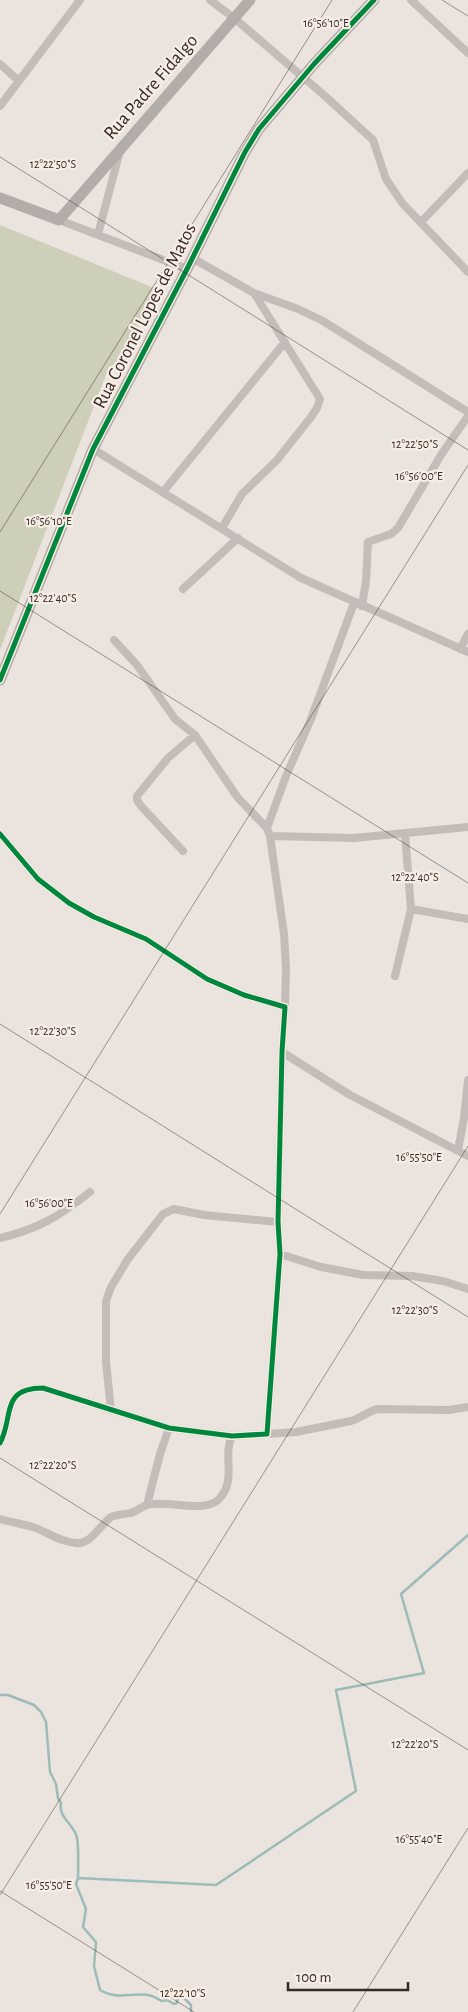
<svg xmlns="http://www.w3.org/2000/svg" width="468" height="2012" viewBox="0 0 468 2012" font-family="'Alegreya Sans',sans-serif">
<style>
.green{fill:#cecfb9}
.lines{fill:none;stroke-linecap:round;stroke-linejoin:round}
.stream{stroke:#9bbcb8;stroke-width:2.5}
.street{stroke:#c3bcb8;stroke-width:8}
.secondary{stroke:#b4aca8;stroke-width:11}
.cycleway-casing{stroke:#f8ede5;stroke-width:8}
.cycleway{stroke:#00873e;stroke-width:5}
.ticks{fill:none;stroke:#332926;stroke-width:1;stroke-opacity:0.45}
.labels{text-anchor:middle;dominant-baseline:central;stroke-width:4.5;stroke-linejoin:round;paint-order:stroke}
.street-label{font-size:19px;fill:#332926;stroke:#f8ede5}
.ticks-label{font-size:12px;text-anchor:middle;fill:#332926;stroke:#f8ede5;stroke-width:4.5;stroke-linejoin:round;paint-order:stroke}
</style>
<rect width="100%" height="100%" fill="#ebe3de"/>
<!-- green -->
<path class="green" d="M 0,225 L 154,288 L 125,358 L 109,367 L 0,650 Z"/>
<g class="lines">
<!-- stream -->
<path class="stream" d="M 0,1695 L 8,1695 L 34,1705 L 41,1712 L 46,1722 L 50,1772 L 56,1784 L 58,1798 L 61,1803 C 58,1818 75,1825 77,1838 C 79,1848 78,1867 78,1878 L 216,1885 L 356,1791 L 336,1690 L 424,1673 L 401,1594 L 468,1535
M 78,1878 L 76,1884 L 86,1909 L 83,1927 L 96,1942 L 94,1966 L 100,1990 C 118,2001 134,1991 152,1996 C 155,1997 159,2000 162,2001 L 167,2000 L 174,2004 L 177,2003 L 178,1997 L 182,1996 L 191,2005 L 191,2012"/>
<!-- street -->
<path class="street" d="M 210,0 L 234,18 L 325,96 L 373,140 L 386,179 L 403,204 L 468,272
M 411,0 L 468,53
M 0,64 L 19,81
M 0,106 L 80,0
M 59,220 L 187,269
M 421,222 L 468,173
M 98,234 L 120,151
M 192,258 L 254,293 L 298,309 L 323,321 L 468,412
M 93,449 L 301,578 L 468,652
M 163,492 L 285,342
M 222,528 L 242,494 L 277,460 L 311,417 L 317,408 L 320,399 L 254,293
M 183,589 L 238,538
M 362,606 L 366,581 L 368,542 L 391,534 L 398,528 L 441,455 L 468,416
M 114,640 L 137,665 L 175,719 L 195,735 L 238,798 L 267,828 L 270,836 L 284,934 L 286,968 L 285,1007
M 460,649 L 468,634
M 267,828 L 286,776 L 311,719 L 354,603
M 0,834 L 38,879 L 69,903 L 94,917 L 146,939 L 207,979 L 244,995 L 285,1007 L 282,1052 L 278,1222 L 280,1254 L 267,1434 L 232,1436 L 169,1428 L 43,1388 C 0,1388 14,1417 0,1443
M 270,836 L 354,838 L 468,827
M 183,851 L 141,806 L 137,800 L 137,796 L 168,758 L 195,735
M 411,909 L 468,919
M 395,976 L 411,909 L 405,834
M 282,1052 L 350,1095 L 468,1156
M 458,1150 L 464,1118 L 468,1080
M 0,1238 C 38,1229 60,1216 90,1192
M 280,1254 L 321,1267 L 363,1275 L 412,1276 L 443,1281 L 468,1289
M 111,1410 L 106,1362 L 106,1301 L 111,1287 L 128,1259 L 163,1214 L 174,1209 L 204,1215 L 278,1222
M 267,1434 L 296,1432 L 351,1421 C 361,1418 368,1411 378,1409 L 449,1410 L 468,1407
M 147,1505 L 160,1454 L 169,1428
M 0,1519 C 11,1522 22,1524 33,1527 C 47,1532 60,1542 76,1543 C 91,1545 100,1525 111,1517 C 117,1514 123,1515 130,1513 C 136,1512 141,1507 147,1505 C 165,1499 206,1515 220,1498 C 237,1478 222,1457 232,1436"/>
<!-- secondary -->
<path class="secondary" d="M 0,198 L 59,220 L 250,0
M 0,680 L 93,449 L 187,269 L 245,152 L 259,129 L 314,64 L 374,0"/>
<defs>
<path id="cycleway" d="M 0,680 L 93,449 L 187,269 L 245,152 L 259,129 L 314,64 L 374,0
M 0,834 L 38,879 L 69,903 L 94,917 L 146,939 L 207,979 L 244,995 L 285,1007 L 282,1052 L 278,1222 L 280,1254 L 267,1434 L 232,1436 L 169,1428 L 43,1388 C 0,1388 14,1417 0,1443"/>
</defs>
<!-- cycleway casing -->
<use href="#cycleway" class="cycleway-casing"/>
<!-- cycleway -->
<use href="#cycleway" class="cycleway"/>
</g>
<!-- ticks -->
<path class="ticks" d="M 442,0 L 468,16M 0,157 L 468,450M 0,532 L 332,0M 0,591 L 468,883M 0,1024 L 468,1317M 0,1214 L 468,465M 0,1458 L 468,1750M 0,1891 L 194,2012M 0,1895 L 468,1146M 353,2012 L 468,1828"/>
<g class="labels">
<!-- street labels -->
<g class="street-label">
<text transform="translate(151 87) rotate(-49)">Rua Padre Fidalgo</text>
<text transform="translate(145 316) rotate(-63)">Rua Coronel Lopes de Matos</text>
</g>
</g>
<g class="ticks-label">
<text x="326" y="27">16°56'10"E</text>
<text x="53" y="168">12°22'50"S</text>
<text x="415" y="448">12°22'50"S</text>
<text x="419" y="480">16°56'00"E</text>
<text x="49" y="525">16°56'10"E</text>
<text x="53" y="602">12°22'40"S</text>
<text x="415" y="881">12°22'40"S</text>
<text x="53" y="1035">12°22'30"S</text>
<text x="419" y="1161">16°55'50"E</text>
<text x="49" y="1207">16°56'00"E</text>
<text x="415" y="1314">12°22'30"S</text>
<text x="53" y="1469">12°22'20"S</text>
<text x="415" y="1748">12°22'20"S</text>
<text x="419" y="1843">16°55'40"E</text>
<text x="49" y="1889">16°55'50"E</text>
<text x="183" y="1997">12°22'10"S</text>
</g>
<!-- scale -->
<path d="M288 1982v8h120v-8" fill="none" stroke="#332926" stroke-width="2.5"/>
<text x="296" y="1982" font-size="15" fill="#332926" stroke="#f8ede5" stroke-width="4" paint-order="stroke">100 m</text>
</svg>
